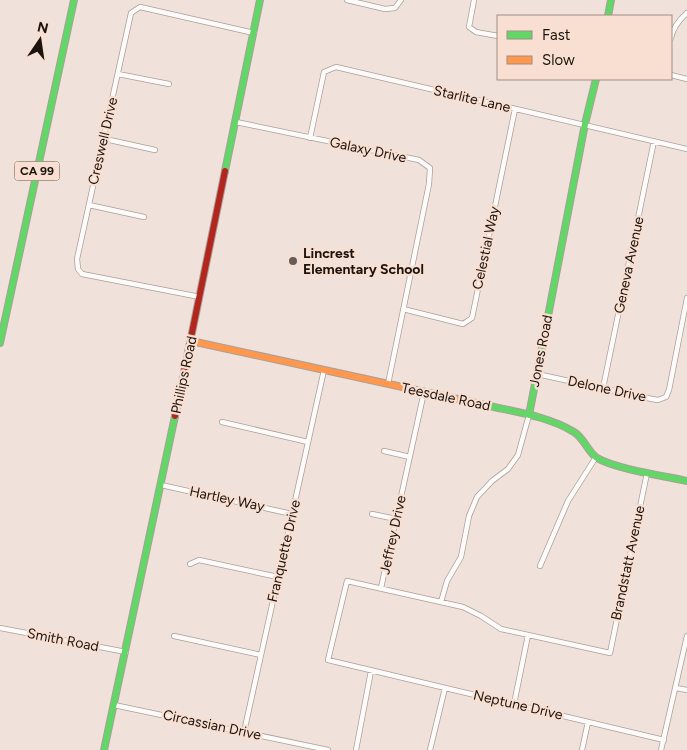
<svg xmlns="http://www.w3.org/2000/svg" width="687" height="750" viewBox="0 0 687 750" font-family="Figtree,sans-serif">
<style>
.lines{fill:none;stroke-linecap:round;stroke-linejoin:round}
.street-casing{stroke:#aa9f9a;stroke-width:6}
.fast-casing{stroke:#aa9f9a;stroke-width:8}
.slow-casing{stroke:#aa9f9a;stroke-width:8}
.jam-casing{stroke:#aa9f9a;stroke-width:8}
.street{stroke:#fdfbf9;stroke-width:4.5}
.fast{stroke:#63d668;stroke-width:6}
.slow{stroke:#ff974d;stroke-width:6}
.jam{stroke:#b3261e;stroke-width:6}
.poi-dot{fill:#665b55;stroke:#f8dfd2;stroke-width:2}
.labels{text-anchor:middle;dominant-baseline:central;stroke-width:4.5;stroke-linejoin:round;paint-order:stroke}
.shield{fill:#f8dfd2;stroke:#5d5049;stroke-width:1}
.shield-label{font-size:12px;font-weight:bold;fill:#1b130e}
.street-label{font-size:14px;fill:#1b130e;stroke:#f8dfd2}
.poi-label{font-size:14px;font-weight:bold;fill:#1b130e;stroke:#f8dfd2;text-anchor:start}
</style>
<rect width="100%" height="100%" fill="#f0e2da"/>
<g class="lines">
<defs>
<path id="street" d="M 347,0 L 385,9 L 395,8 L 401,0
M 474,0 L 469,27 L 476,32 L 498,36
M 671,38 C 673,27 679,20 687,13
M 118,74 L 169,84
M 671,75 L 687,79
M 236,122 L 419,160 L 430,168 L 429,184 L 388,384
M 310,138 L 324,72 L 336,67 L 687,149
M 105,139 L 155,150
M 89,205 L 144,217
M 200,297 L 82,274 L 78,269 L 77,259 L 131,13 L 140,7 L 254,33
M 403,309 L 463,324 L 472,318 L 515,109
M 537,374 L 652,399 L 658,400 L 666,397 L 669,390 L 687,298
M 603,388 L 654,141
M 222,422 L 308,442
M 384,451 L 410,457
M 647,473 L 610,653 L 501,629 L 481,616 L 463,607 L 347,581 L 328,660 L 664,740
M 161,485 L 292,514
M 372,514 L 396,519
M 190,564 L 199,560 L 278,577
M 540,566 L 568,501 L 596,457
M 381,588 L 424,392
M 441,602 L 447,581 L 461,557 L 469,516 L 477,497 L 492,481 L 508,469 L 518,455 L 529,415
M 0,628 L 126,652
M 174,636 L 261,655
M 676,688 L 687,690
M 514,704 L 528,635
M 114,705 L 328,750
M 244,732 L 324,370
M 356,750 L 371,671
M 430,750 L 445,688
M 582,750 L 588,722
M 661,750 L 687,636"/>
<path id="fast" d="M 608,16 L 611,0
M 225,171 L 260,0
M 0,343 L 74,0
M 485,405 C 515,412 548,416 574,432 C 584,438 588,452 597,458 C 616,469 664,476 687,481
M 529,415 L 585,124 L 596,79
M 104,750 L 175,416"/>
<path id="slow" d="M 191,341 L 485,405"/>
<path id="jam" d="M 175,416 L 225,171"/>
</defs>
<!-- street casing -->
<use href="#street" class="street-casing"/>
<!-- fast casing -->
<use href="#fast" class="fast-casing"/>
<!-- slow casing -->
<use href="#slow" class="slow-casing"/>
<!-- jam casing -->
<use href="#jam" class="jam-casing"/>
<!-- street -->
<use href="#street" class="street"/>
<!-- fast -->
<use href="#fast" class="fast"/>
<!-- slow -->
<use href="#slow" class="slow"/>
<!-- jam -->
<use href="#jam" class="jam"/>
</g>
<!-- markers -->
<circle class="poi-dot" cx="293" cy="261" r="5"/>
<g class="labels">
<!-- shield labels -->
<rect class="shield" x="14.5" y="161.5" width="45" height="19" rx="4"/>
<g class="shield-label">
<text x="37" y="171">CA 99</text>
</g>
<!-- street labels -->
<g class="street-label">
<text transform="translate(472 99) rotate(13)">Starlite Lane</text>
<text transform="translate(103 141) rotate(-77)">Creswell Drive</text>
<text transform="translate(368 150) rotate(12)">Galaxy Drive</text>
<text transform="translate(486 248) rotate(-78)">Celestial Way</text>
<text transform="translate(629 265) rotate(-78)">Geneva Avenue</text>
<text transform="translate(541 351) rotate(-79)">Jones Road</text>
<text transform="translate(184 375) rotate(-78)">Phillips Road</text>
<text transform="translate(607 389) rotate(12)">Delone Drive</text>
<text transform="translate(446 397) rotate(12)">Teesdale Road</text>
<text transform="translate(227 499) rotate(12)">Hartley Way</text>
<text transform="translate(393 535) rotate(-78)">Jeffrey Drive</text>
<text transform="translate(284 551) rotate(-77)">Franquette Drive</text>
<text transform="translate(628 563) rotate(-78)">Brandstatt Avenue</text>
<text transform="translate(63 640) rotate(11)">Smith Road</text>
<text transform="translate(518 705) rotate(13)">Neptune Drive</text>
<text transform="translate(212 725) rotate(12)">Circassian Drive</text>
</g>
<!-- poi labels -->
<g class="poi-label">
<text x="303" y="253">Lincrest<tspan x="303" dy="16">Elementary School</tspan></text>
</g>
</g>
<!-- legend -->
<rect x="497" y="15" width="175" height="65" fill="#f8dfd2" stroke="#a08d84"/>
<rect x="507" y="31" width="25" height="8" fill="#63d668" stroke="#a08d84"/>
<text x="542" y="40" font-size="15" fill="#1b130e">Fast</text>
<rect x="507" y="56" width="25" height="8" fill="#ff974d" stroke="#a08d84"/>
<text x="542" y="65" font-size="15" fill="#1b130e">Slow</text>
<!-- north arrow -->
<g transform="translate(40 40) rotate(13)" stroke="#f8dfd2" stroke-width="4" paint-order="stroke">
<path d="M0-4L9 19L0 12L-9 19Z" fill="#1b130e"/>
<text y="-8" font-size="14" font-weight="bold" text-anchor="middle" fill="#1b130e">N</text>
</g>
</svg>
